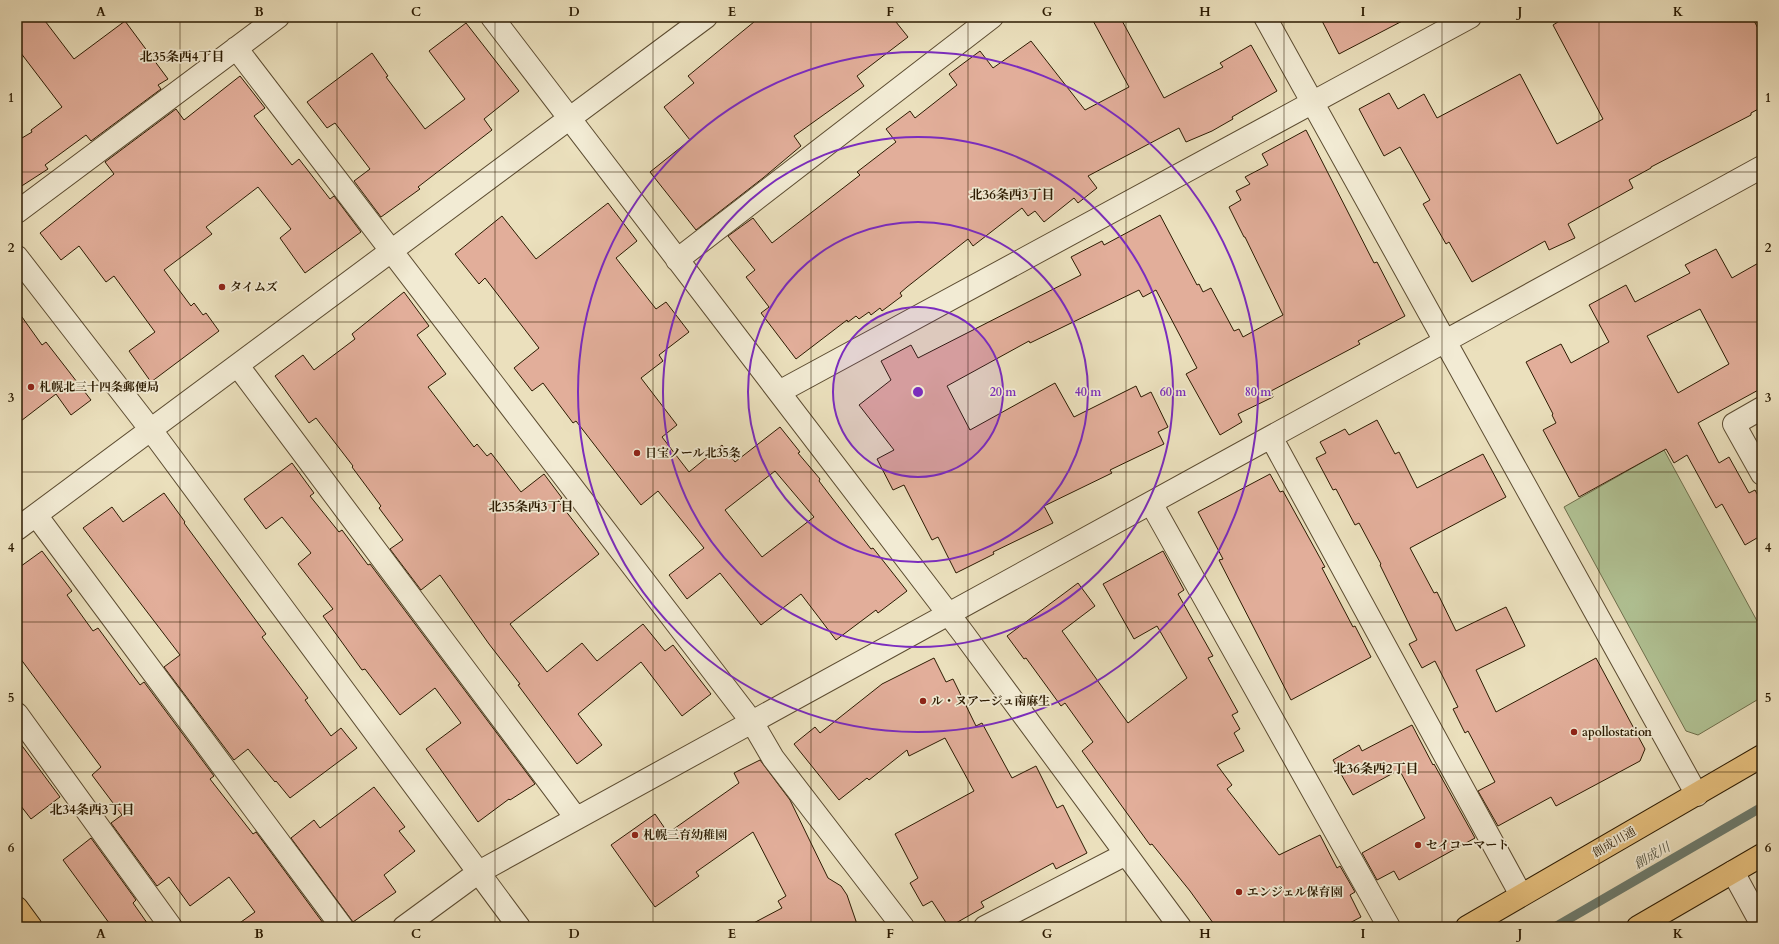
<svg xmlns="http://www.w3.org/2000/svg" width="1779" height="944" viewBox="0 0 1779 944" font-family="Cardo,'Noto Serif JP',serif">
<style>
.green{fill:#b1c395;stroke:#6e6f4c}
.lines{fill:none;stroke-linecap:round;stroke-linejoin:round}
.stream{stroke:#6d7c6f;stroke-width:9}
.building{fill:#e2ae9a;stroke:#2c1b02;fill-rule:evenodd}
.street-casing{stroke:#5c4c31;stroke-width:24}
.highway-casing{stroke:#2c1b02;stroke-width:24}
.street{stroke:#f2ebd4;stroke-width:22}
.highway{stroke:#e6c07e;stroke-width:22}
.grid{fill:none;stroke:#2c1b02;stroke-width:1;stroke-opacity:0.55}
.ring{fill:none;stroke:#7b2cbf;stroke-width:2}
.poi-dot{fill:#8f2418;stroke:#f2ebd4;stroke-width:1.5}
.labels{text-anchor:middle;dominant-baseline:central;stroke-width:3.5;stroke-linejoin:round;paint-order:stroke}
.poi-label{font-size:12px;font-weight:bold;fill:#2c1b02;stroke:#f2ebd4;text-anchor:start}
.street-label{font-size:12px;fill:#2c1b02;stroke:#f2ebd4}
.neighbourhood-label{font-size:13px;font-weight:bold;fill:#2c1b02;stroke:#f2ebd4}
.water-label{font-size:13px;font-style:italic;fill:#525341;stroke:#f2ebd4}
.centre{fill:#7b2cbf;stroke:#f2ebd4;stroke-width:2}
.ring-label{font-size:12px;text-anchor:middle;font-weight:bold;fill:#7b2cbf;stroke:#f2ebd4;stroke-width:3.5;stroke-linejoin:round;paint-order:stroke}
.neatline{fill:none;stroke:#2c1b02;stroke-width:1.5}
.grid-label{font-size:13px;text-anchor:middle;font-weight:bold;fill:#2c1b02}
</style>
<rect width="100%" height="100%" fill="#ebe0bd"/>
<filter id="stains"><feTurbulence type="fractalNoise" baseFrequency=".005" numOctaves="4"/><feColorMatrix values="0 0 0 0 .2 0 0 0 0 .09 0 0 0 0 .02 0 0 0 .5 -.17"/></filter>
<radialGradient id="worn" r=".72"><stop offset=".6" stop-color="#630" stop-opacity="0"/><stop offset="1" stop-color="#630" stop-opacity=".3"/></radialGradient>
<!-- green -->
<path class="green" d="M 1664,450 L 1762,630 L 1762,697 L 1698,735 L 1686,731 L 1564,507 Z"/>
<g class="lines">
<!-- stream -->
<path class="stream" d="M 1555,927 L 1762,807"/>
</g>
<!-- building -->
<path class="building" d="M 17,17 L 42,17 L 74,59 L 125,21 L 168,79 L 158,85 L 161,89 L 91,141 L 86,135 L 45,165 L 48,169 L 17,189 L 17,141 L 32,132 L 31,130 L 62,107 L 17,48 Z
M 760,17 L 892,17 L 908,37 L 857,76 L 864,86 L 794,136 L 801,146 L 763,178 L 696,230 L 650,172 L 690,140 L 664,107 L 694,83 L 688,76 Z
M 1091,17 L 1120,17 L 1164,98 L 1223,67 L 1220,63 L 1251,45 L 1277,91 L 1232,117 L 1233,119 L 1212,131 L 1186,142 L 1179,128 L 1088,176 L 1097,188 L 1078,203 L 1074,198 L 1044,222 L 1035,211 L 1028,216 L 1022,208 L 973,246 L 968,239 L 907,287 L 900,293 L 902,296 L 882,311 L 880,308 L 871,315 L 869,312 L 859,319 L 856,316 L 848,322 L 847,320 L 796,359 L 761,313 L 769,307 L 746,277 L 755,270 L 728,236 L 753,218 L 772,243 L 860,175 L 857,172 L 896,142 L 886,129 L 910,111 L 915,118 L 957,85 L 949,74 L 980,51 L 993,68 L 1031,41 L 1085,110 L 1129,87 Z
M 1320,17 L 1410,17 L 1339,54 Z
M 1566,17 L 1752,17 L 1762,36 L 1762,107 L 1751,113 L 1751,115 L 1651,167 L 1651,168 L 1629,180 L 1633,188 L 1568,224 L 1575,238 L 1549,250 L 1545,241 L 1472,282 L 1449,242 L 1446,244 L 1423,204 L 1430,200 L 1400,147 L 1384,156 L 1359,109 L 1389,93 L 1398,109 L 1424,94 L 1437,118 L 1520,74 L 1557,144 L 1603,119 L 1553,25 Z
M 466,23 L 519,91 L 484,119 L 492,130 L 418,187 L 420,189 L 381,217 L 354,181 L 370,169 L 335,123 L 327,128 L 307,102 L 372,53 L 388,76 L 386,77 L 425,129 L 465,99 L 429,51 Z
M 240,76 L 265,108 L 254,116 L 292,165 L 299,159 L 330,199 L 334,196 L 361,232 L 305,273 L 280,238 L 291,229 L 258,187 L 206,227 L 212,234 L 164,270 L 191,306 L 194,303 L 203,315 L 206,313 L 219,331 L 151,382 L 129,351 L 155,332 L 114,276 L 106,282 L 79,246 L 61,260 L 40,233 L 114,174 L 105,162 L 176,109 L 184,120 Z
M 1306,130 L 1374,263 L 1377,262 L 1405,316 L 1358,341 L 1360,344 L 1271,391 L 1273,397 L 1238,414 L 1242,422 L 1220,435 L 1186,374 L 1197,368 L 1156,290 L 1143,297 L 1139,290 L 1030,343 L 1029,341 L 947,386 L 970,430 L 1055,383 L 1074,417 L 1136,386 L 1141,397 L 1151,392 L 1168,427 L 1158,432 L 1164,444 L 1110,470 L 1112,473 L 1044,506 L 1053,523 L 993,552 L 994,554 L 956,573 L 938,537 L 932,540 L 904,485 L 893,490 L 877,459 L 894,450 L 859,405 L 891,380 L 881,361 L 911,345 L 918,358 L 1081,275 L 1071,257 L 1102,241 L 1104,245 L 1160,215 L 1197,285 L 1199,284 L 1203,292 L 1211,288 L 1234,331 L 1239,329 L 1243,337 L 1283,315 L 1245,237 L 1244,237 L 1229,207 L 1241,200 L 1236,191 L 1250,184 L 1245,177 L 1268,165 L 1262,154 Z
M 608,203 L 637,241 L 616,258 L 656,309 L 666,302 L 689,332 L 659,355 L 663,361 L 641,378 L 677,425 L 662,437 L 689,472 L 722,445 L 735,462 L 780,427 L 800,452 L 798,453 L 820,479 L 819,481 L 871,549 L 873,548 L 907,591 L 878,613 L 876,610 L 836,640 L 801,594 L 761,625 L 720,573 L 687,599 L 669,575 L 704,548 L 658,491 L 641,505 L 576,421 L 573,423 L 543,383 L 532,391 L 514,368 L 539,348 L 485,278 L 479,284 L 455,254 L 502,216 L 536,259 ZM 775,471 L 814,517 L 762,557 L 725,510 Z
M 1716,249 L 1732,278 L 1762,261 L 1762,388 L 1698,423 L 1719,463 L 1729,457 L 1749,493 L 1755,490 L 1762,503 L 1762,535 L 1745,545 L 1722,504 L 1716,508 L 1687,455 L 1674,463 L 1666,449 L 1579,497 L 1543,430 L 1556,423 L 1552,415 L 1553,414 L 1526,362 L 1561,344 L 1571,363 L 1609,342 L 1589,305 L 1626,285 L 1635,302 L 1690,273 L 1685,265 ZM 1700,309 L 1729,364 L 1678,393 L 1647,336 Z
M 404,292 L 429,326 L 417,335 L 446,374 L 428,387 L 474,447 L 477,444 L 487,456 L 491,453 L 521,492 L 544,474 L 562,498 L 558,501 L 599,554 L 510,624 L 547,672 L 582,643 L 597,661 L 643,624 L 665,651 L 673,645 L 711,694 L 682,716 L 641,662 L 578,714 L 602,745 L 577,764 L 518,685 L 520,684 L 489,644 L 440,575 L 421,590 L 390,549 L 403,540 L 379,508 L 381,506 L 352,467 L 353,466 L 316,418 L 309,423 L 275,376 L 303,355 L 314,370 L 355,339 L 352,334 Z
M 17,310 L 42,345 L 46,342 L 91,400 L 71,415 L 56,394 L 17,424 Z
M 1377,420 L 1395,454 L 1399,452 L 1417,488 L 1483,454 L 1506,497 L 1410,548 L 1434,593 L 1437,592 L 1456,631 L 1506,607 L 1525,646 L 1476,670 L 1496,712 L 1596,658 L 1645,749 L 1640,761 L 1556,806 L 1551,797 L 1498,826 L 1478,791 L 1495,782 L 1468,731 L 1465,733 L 1453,709 L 1458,707 L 1435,661 L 1422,668 L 1409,644 L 1417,640 L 1380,565 L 1381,564 L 1359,523 L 1355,525 L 1336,489 L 1333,490 L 1316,458 L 1326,453 L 1320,442 L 1345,429 L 1349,435 Z
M 292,463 L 314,493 L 310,496 L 339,532 L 342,530 L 368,565 L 370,564 L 535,784 L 510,800 L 509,799 L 478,822 L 426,749 L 461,723 L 435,688 L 400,715 L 365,669 L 362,670 L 323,616 L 333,609 L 298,564 L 311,553 L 282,517 L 266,529 L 244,499 Z
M 1270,474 L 1280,492 L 1283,491 L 1325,567 L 1322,568 L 1353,627 L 1355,626 L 1371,657 L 1291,700 L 1219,560 L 1223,559 L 1198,512 Z
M 164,493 L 185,522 L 184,523 L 266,634 L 262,637 L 308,698 L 305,700 L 331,736 L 341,728 L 357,748 L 290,798 L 276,781 L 275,782 L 248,749 L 234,760 L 164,667 L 180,655 L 83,528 L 112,507 L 123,522 Z
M 42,551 L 72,591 L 67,595 L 93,631 L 98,628 L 140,685 L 144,682 L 214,776 L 210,779 L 253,834 L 256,832 L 326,927 L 234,927 L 255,912 L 229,877 L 190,906 L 169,877 L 157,886 L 111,823 L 122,815 L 92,775 L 101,767 L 17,654 L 17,569 Z
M 1163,551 L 1184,590 L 1178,594 L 1213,656 L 1208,658 L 1238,712 L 1232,715 L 1240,729 L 1234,733 L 1244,751 L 1217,765 L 1232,785 L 1227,789 L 1279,855 L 1320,835 L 1337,868 L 1340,866 L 1355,892 L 1350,895 L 1361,917 L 1342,927 L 1216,927 L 1190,891 L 1152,844 L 1150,845 L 1082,751 L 1093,742 L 1065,703 L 1061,706 L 1026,658 L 1024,659 L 1007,636 L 1078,583 L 1095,606 L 1062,631 L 1128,723 L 1187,678 L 1157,626 L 1134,639 L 1103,584 Z
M 934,658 L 946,682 L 953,679 L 976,726 L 982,723 L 1012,778 L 1036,766 L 1057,808 L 1063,805 L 1087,853 L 1056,869 L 1053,863 L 981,902 L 984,907 L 949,927 L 932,901 L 923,906 L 910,883 L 918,878 L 895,834 L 974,791 L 945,738 L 909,756 L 907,750 L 869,780 L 867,778 L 839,800 L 794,744 L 815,727 L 820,733 L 882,684 Z
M 1412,725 L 1433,765 L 1434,764 L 1475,838 L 1399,880 L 1394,871 L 1377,880 L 1362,853 L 1425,818 L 1401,773 L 1399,774 L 1397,771 L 1353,795 L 1333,760 L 1359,745 L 1362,751 Z
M 17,739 L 60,797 L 31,819 L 17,801 Z
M 760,760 L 790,800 L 828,878 L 841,886 L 847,895 L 858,927 L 746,927 L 782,908 L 778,901 L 786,896 L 753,832 L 696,872 L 699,876 L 655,907 L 611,845 L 655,814 L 668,833 L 739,783 L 734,773 Z
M 374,787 L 405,827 L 399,831 L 415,851 L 384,875 L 396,892 L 353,922 L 291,838 L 314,820 L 320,828 Z
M 91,838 L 136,900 L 133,903 L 150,927 L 112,927 L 63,860 Z"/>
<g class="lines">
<defs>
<path id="street" d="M 492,17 L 963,633 L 1180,927
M 1265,17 L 1697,795
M 236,48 L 752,722 L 773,758 L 903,927
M 17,212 L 278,17
M 17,257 L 151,430 L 519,927
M 677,260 L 992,17
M 238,366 L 576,818
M 779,392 L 1470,17
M 1762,408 L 1734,424 L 1762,474
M 1271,437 L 1521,895
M 1151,503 L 1389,927
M 36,515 L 342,927
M 17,529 L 706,17
M 17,714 L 171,927
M 1733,872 L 1762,925
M 404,927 L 479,872 L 1762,167
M 985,927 L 1126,854"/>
<path id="highway" d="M 17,908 L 31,927
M 1467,927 L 1762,756
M 1638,927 L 1762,855"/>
</defs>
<!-- street casing -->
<use href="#street" class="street-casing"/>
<!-- highway casing -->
<use href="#highway" class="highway-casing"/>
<!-- street -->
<use href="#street" class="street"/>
<!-- highway -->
<use href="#highway" class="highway"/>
</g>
<!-- grid -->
<path class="grid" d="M 180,17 L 180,927M 337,17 L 337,927M 495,17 L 495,927M 653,17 L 653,927M 811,17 L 811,927M 968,17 L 968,927M 1126,17 L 1126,927M 1284,17 L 1284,927M 1442,17 L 1442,927M 1599,17 L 1599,927M 17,172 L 1762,172M 17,322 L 1762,322M 17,472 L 1762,472M 17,622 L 1762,622M 17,772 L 1762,772"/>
<!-- distance rings -->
<circle cx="918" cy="392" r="85" fill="#7b2cbf" fill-opacity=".12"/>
<g class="ring">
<circle cx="918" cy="392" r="85"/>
<circle cx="918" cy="392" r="170"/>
<circle cx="918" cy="392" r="255"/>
<circle cx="918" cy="392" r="340"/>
</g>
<!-- markers -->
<g class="poi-dot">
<circle cx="222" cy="287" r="4"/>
<circle cx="31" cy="387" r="4"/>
<circle cx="637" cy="453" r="4"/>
<circle cx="923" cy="701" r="4"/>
<circle cx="1574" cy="732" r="4"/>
<circle cx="635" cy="835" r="4"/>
<circle cx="1418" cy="845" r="4"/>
<circle cx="1239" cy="892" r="4"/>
</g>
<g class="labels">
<!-- poi labels -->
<g class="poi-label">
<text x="230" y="287">タイムズ</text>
<text x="39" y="387">札幌北三十四条郵便局</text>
<text x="645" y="453">日宝ノール北35条</text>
<text x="931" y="701">ル・ヌアージュ南麻生</text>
<text x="1582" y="732">apollostation</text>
<text x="643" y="835">札幌三育幼稚園</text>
<text x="1426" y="845">セイコーマート</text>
<text x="1247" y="892">エンジェル保育園</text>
</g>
<!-- street labels -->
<g class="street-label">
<text transform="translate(1614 842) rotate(-30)">創成川通</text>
</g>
<!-- neighbourhood labels -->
<g class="neighbourhood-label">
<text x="182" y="57">北35条西4丁目</text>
<text x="1012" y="195">北36条西3丁目</text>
<text x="531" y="507">北35条西3丁目</text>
<text x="1376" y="769">北36条西2丁目</text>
<text x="92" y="810">北34条西3丁目</text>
</g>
<!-- water labels -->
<g class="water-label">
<text transform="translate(1652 856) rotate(-30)">創成川</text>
</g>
</g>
<circle cx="918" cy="392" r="6" class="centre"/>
<g class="ring-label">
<text x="1003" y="396">20 m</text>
<text x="1088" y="396">40 m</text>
<text x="1173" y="396">60 m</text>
<text x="1258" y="396">80 m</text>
</g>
<!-- margin -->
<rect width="1779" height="944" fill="none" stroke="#ebe0bd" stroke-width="44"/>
<rect x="22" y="22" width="1735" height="900" class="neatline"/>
<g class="grid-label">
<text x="101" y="16">A</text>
<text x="259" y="16">B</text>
<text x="416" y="16">C</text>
<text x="574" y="16">D</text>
<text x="732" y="16">E</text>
<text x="890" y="16">F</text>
<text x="1047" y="16">G</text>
<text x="1205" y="16">H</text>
<text x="1363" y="16">I</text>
<text x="1520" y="16">J</text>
<text x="1678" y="16">K</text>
<text x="11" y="102">1</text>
<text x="1768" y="102">1</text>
<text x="11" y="252">2</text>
<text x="1768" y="252">2</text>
<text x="11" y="402">3</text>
<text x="1768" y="402">3</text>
<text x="11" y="552">4</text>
<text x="1768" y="552">4</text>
<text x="11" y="702">5</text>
<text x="1768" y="702">5</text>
<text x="11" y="852">6</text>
<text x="1768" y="852">6</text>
<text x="101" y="938">A</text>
<text x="259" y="938">B</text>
<text x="416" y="938">C</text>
<text x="574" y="938">D</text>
<text x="732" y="938">E</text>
<text x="890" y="938">F</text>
<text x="1047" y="938">G</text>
<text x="1205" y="938">H</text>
<text x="1363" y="938">I</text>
<text x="1520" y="938">J</text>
<text x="1678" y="938">K</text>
</g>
<rect width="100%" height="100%" filter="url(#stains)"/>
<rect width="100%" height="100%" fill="url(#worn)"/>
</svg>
